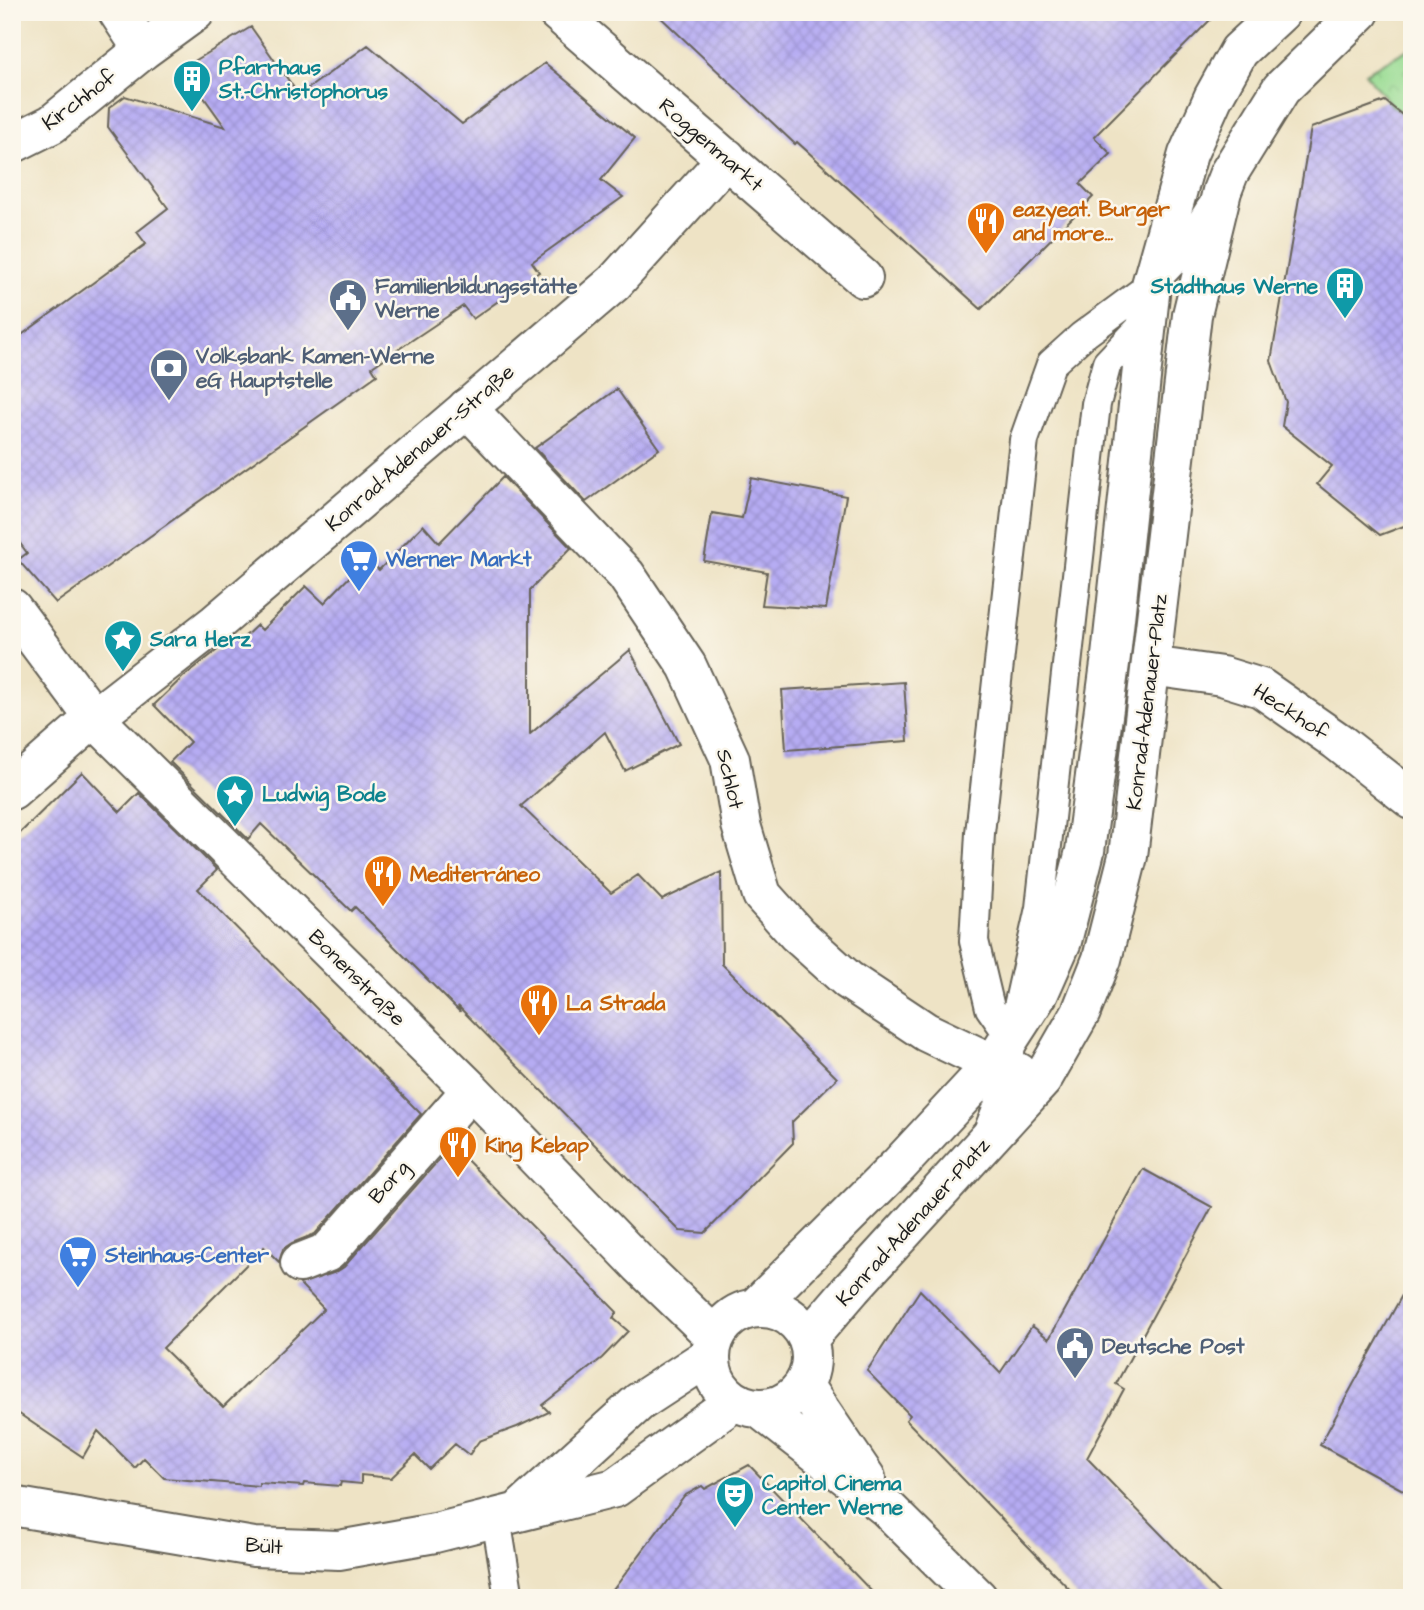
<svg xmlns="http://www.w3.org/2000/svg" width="1424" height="1610" viewBox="0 0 1424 1610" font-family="'Architects Daughter',sans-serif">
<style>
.park{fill:url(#park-crowns);stroke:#5a7c57;stroke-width:2}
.building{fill:url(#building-cross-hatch)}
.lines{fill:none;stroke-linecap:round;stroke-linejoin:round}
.service-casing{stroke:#666257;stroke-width:32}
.pedestrian-casing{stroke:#666257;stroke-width:42}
.minor-casing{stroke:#666257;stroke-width:42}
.service{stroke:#fff;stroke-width:28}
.pedestrian{stroke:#fff;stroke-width:38}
.minor{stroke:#fff;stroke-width:38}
.labels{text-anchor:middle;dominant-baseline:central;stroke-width:5;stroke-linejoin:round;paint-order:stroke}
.culture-label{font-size:21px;font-weight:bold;fill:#0d838f;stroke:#fbf7ec;text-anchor:start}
.street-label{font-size:21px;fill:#1c1c1c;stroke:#fbf7ec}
.food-label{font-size:21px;font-weight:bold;fill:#c56008;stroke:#fbf7ec;text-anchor:start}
.service-label{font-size:21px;font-weight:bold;fill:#4e5e75;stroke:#fbf7ec;text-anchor:start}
.shop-label{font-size:21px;font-weight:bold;fill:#366cbe;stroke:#fbf7ec;text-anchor:start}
</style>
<defs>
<pattern id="park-crowns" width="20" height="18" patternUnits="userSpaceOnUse" patternTransform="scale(1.75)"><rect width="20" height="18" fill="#98db92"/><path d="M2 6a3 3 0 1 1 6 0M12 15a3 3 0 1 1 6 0" fill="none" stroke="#82bb7d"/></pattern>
<pattern id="building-cross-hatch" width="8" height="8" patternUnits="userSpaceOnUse" patternTransform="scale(1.75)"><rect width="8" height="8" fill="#b6acf3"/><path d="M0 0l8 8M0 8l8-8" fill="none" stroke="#9c93d0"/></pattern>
</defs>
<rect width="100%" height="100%" fill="#fbf7ec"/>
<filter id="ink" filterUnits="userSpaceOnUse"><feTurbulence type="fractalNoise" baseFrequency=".0143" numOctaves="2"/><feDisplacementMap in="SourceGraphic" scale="14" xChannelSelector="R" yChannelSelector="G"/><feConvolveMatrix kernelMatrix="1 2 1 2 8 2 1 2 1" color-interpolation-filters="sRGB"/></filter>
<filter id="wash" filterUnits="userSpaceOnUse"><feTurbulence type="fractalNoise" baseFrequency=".00686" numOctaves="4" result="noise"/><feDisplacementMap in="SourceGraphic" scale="28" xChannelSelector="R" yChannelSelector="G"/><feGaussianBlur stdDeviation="1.57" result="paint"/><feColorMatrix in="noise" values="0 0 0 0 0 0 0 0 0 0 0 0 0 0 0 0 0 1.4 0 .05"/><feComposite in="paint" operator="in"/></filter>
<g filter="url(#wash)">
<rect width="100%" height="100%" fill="#eee3c5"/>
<!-- park -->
<path class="park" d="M 1412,47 L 1412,122 L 1390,104 L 1365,73 Z"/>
<g id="blocks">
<!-- building -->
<path class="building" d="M 655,12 L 1218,12 L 1094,137 L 1111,154 L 1080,184 L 1093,197 L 981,309 L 797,142 L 795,144 Z
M 251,27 L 299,95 L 368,45 L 462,124 L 545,63 L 635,138 L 601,180 L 623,197 L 532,262 L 539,272 L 473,319 L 463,306 L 372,367 L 377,375 L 56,603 L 18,560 L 27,553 L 12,532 L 12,342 L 146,244 L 137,232 L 168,208 L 108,127 L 109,108 L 125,96 L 225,127 L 183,68 Z
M 1385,101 L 1412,123 L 1412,523 L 1380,535 L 1317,484 L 1332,466 L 1282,426 L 1286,402 L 1271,361 L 1311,128 Z
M 617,389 L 659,449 L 586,502 L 535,448 Z
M 503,477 L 571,548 L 530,590 L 530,734 L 630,650 L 679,744 L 625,771 L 605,732 L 521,806 L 611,893 L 638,875 L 662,900 L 721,872 L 722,964 L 837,1078 L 792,1122 L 793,1143 L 705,1233 L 680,1231 L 458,1006 L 460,1012 L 355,907 L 351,911 L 261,824 L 248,839 L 170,762 L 190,742 L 154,705 L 183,677 L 234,637 L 239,642 L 257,625 L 262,630 L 306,586 L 324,603 L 367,559 L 379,570 L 423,525 L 439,543 Z
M 751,478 L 846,496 L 826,609 L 762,605 L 767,572 L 704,561 L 712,513 L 742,518 Z
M 904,682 L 908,741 L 786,750 L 782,690 Z
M 82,772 L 120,812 L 139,793 L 217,870 L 198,889 L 421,1114 L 315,1234 L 292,1243 L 283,1249 L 279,1262 L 264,1247 L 163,1348 L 223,1407 L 324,1309 L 300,1284 L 336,1272 L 344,1267 L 452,1145 L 617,1312 L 613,1318 L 628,1331 L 602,1358 L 542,1405 L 549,1412 L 517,1427 L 479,1441 L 469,1455 L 455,1444 L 429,1469 L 415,1455 L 391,1478 L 361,1475 L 361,1484 L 341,1482 L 340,1486 L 304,1483 L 303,1486 L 259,1483 L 259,1486 L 164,1478 L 144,1458 L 135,1468 L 98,1431 L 83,1457 L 12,1409 L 12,841 Z
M 1143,1169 L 1212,1207 L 1116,1384 L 1124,1389 L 1087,1458 L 1223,1598 L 1078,1598 L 906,1420 L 910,1415 L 867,1371 L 920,1290 L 1000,1373 L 1032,1326 L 1049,1339 Z
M 1412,1277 L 1412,1495 L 1320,1445 Z
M 749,1465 L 878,1598 L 607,1598 L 684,1496 L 702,1486 L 705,1489 Z"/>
</g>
</g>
<g filter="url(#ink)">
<use href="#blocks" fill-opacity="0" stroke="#666257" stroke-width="2"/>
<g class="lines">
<defs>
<path id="service" d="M 1011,1038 L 990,1008 L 974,941 L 980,833 L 1024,440 L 1051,364 L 1082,336 L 1151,285 L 1183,251 L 1210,209
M 989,1129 L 1002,1096 L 1009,1070 L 1011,1038 L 1040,908 L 1096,404 L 1107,363 L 1146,322
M 496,1518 L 509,1598"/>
<path id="pedestrian" d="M 118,12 L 143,50
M 557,12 L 863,278
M 12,144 L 52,124 L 143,50 L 195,12
M 12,608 L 94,718 L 471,1090 L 640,1265 L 715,1337
M 12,790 L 94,718 L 216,623 L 614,283 L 727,158
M 300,1263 L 328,1252 L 471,1090"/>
<path id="minor" d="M 467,408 L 626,575 L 687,666 L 730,759 L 741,825 L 762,895 L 797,934 L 848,980 L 926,1032 L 993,1064 L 1018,1072
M 1151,666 L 1222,676 L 1261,688 L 1337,741 L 1412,800
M 756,1307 L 899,1165 L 993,1064 L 1039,993 L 1062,941 L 1085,851 L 1111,656 L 1151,285 L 1188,154 L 1213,98 L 1239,51 L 1281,12
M711 1358a50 50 0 1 1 100 0a50 50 0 1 1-100 0Z
M 808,1339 L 852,1288 L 1042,1080 L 1081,1012 L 1102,959 L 1128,856 L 1192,315 L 1222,191 L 1229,173 L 1281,89 L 1360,12
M 803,1385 L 866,1478
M 760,1409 L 887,1508 L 978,1598
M 12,1506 L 254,1547 L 339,1550 L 435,1533 L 615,1488 L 735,1401
M 523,1507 L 639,1402 L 711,1355"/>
</defs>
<!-- service casing -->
<use href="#service" class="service-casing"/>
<!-- pedestrian casing -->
<use href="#pedestrian" class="pedestrian-casing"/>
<!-- minor casing -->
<use href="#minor" class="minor-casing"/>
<!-- service -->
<use href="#service" class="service"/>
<!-- pedestrian -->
<use href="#pedestrian" class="pedestrian"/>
<!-- minor -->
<use href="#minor" class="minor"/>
</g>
</g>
<!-- icons -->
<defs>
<symbol id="building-pin" viewBox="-11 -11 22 30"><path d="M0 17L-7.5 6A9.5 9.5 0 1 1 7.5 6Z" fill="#0f9aa8" stroke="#fbf7ec"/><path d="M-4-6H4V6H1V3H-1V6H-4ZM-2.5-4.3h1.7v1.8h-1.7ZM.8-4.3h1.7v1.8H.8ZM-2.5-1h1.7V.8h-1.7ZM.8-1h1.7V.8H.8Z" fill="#fff"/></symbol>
<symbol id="restaurant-pin" viewBox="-11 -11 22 30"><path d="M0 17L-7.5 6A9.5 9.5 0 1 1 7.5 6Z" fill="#e8710a" stroke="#fbf7ec"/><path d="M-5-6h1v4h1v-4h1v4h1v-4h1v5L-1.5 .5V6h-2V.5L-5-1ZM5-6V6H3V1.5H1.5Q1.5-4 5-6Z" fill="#fff"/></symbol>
<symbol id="civic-pin" viewBox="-11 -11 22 30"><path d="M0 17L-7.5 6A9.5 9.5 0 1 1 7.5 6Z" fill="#5c6f8a" stroke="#fbf7ec"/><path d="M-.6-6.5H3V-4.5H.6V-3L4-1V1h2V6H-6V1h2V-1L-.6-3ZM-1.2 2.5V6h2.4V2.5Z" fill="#fff"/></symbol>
<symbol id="bank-pin" viewBox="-11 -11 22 30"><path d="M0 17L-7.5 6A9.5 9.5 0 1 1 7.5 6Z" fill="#5c6f8a" stroke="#fbf7ec"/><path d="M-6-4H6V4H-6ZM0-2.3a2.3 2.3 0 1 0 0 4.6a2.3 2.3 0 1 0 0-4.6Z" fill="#fff"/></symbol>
<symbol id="supermarket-pin" viewBox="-11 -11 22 30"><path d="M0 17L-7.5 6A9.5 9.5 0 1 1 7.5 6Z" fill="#3f7fe0" stroke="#fbf7ec"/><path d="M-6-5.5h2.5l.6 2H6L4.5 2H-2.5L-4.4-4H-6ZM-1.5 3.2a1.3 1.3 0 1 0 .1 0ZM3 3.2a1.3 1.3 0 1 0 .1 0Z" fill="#fff"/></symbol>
<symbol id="sight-pin" viewBox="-11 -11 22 30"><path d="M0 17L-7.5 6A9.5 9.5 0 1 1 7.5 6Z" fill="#0f9aa8" stroke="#fbf7ec"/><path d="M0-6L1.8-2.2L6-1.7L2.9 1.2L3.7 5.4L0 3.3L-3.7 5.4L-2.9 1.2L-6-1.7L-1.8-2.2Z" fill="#fff"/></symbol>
<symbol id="theatre-pin" viewBox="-11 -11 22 30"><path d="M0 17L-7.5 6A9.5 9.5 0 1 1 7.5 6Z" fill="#0f9aa8" stroke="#fbf7ec"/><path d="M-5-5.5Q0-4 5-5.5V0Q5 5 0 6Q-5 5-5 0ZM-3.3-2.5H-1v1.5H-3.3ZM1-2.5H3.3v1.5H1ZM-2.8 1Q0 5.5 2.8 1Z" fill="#fff"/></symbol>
</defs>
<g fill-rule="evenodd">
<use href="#building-pin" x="170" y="57" width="44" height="60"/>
<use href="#restaurant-pin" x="964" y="199" width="44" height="60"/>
<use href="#building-pin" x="1323" y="264" width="44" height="60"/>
<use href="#civic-pin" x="326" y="276" width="44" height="60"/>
<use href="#bank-pin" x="147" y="346" width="44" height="60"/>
<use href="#supermarket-pin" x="337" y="537" width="44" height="60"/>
<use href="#sight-pin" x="101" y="617" width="44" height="60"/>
<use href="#sight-pin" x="213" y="772" width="44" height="60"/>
<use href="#restaurant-pin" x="361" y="852" width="44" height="60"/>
<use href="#restaurant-pin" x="517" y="981" width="44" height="60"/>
<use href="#restaurant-pin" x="436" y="1123" width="44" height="60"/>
<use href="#supermarket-pin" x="56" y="1233" width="44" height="60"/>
<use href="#civic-pin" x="1053" y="1324" width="44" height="60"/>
<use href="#theatre-pin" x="713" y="1473" width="44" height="60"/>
</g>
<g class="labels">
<!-- culture labels -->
<g class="culture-label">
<text x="219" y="67">Pfarrhaus<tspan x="219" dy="24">St.-Christophorus</tspan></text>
<text x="1318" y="286" text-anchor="end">Stadthaus Werne</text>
<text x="150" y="639">Sara Herz</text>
<text x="262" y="794">Ludwig Bode</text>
<text x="762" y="1483">Capitol Cinema<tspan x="762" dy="24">Center Werne</tspan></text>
</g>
<!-- street labels -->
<g class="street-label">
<text transform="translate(79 100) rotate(-37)">Kirchhof</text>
<text transform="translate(711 145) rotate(41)">Roggenmarkt</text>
<text transform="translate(420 448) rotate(-41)">Konrad-Adenauer-Straße</text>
<text transform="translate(1147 702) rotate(-83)">Konrad-Adenauer-Platz</text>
<text transform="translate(1291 712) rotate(33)">Heckhof</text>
<text transform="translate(730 779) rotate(77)">Schlot</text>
<text transform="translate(357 978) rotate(45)">Bonenstraße</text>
<text transform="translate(389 1182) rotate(-49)">Borg</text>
<text transform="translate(913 1222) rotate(-48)">Konrad-Adenauer-Platz</text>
<text transform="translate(264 1546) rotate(4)">Bült</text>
</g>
<!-- food labels -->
<g class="food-label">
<text x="1013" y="209">eazyeat. Burger<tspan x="1013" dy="24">and more…</tspan></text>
<text x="410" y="874">Mediterráneo</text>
<text x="566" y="1003">La Strada</text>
<text x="485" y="1145">King Kebap</text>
</g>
<!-- service labels -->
<g class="service-label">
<text x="375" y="286">Familienbildungsstätte<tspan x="375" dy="24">Werne</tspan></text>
<text x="196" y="356">Volksbank Kamen-Werne<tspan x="196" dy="24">eG Hauptstelle</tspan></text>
<text x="1102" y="1346">Deutsche Post</text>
</g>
<!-- shop labels -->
<g class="shop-label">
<text x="386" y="559">Werner Markt</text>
<text x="105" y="1255">Steinhaus-Center</text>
</g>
</g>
<!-- margin -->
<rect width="1424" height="1610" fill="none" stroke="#fbf7ec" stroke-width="42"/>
</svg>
